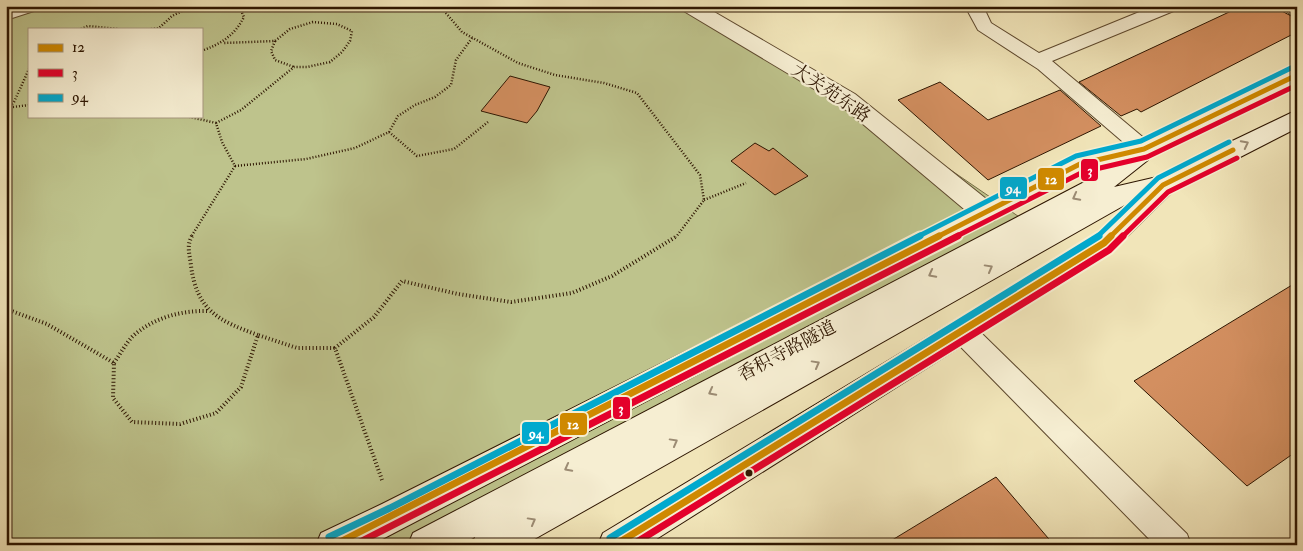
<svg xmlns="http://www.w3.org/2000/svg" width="1303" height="551" viewBox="0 0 1303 551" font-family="'IM FELL Double Pica','Noto Serif SC',serif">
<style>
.green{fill:#bec38c;stroke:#766c46;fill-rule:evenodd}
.building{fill:#d38f60;stroke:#2d1500}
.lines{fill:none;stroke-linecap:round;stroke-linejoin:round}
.lane-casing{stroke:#5e492e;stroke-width:2}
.street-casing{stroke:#5e492e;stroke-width:2}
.secondary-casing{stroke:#2d1500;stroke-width:2}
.path-far1{stroke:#2d1500;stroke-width:2.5;stroke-dasharray:1 2;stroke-linecap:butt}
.path{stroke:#2d1500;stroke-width:4;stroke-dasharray:1 2.5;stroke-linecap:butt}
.lane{fill:#f6eed2;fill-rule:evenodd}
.street{fill:#f6eed2;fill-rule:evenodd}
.secondary{fill:#f6eed2;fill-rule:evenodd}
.bus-1-far1-casing{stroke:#f6eed2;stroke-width:8}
.bus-1-casing{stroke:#f6eed2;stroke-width:11}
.bus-2-far1-casing{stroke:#f6eed2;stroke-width:8}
.bus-2-casing{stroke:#f6eed2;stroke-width:11}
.bus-3-far1-casing{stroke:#f6eed2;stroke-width:8}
.bus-3-casing{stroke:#f6eed2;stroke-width:11}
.bus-1-far1{stroke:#cf8900;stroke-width:5}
.bus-1{stroke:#cf8900;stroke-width:7}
.bus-2-far1{stroke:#e4002b;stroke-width:5}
.bus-2{stroke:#e4002b;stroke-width:7}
.bus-3-far1{stroke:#00a9ce;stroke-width:5}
.bus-3{stroke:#00a9ce;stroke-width:7}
.oneway{stroke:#9c8c74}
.bus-dot{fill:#2d1500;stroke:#f6eed2;stroke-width:2}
.labels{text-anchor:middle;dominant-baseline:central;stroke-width:4.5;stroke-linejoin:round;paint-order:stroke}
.street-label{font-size:18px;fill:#2d1500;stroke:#f6eed2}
.line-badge{stroke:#f6eed2;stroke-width:2}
.badge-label{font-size:14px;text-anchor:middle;font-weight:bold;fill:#fff}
</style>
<rect width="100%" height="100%" fill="#f1e5b9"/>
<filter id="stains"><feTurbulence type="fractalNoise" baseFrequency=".004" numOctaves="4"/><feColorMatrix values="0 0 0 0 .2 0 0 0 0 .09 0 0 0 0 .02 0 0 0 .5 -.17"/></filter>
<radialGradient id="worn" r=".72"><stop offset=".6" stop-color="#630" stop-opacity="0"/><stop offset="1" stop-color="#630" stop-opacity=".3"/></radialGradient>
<!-- green -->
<path class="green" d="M 30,6 L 689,6 L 847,99 L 1047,236 L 438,545 L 6,545 L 6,14 ZM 29,29 L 201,29 L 201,116 L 29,116 Z"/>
<!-- building -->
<path class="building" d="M 1242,6 L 1272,6 L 1297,19 L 1297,32 L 1141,112 L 1137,109 L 1121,116 L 1079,82 Z
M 510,76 L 550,87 L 537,111 L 527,123 L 481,111 Z
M 940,82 L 988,120 L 1060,90 L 1101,126 L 988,180 L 898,100 Z
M 755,143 L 769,151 L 773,148 L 808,176 L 775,195 L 731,161 Z
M 1297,282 L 1297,451 L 1247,486 L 1134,381 Z
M 996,477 L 1054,545 L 884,545 Z"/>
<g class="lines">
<defs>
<path id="lane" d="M 965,6 L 983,6 L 991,23 L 1039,53 L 1154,6 L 1178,6 L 1176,10 L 1052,61 L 1151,144 L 1154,149 L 1151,154 L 1144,156 L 1137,154 L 1038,69 L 978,30 Z
M 1281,6 L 1297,6 L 1297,16 L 1291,15 Z
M 961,319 L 970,322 L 1187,534 L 1191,545 L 1155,545 L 952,338 L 948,330 L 952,322 Z"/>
<path id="street" d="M 9,6 L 40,6 L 37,10 L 6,20 L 6,7 Z
M 679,6 L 704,6 L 855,94 L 995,206 L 999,213 L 995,220 L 986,223 L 977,220 L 839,104 L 682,10 Z"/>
<path id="secondary" d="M 1297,68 L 1297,84 L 1150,156 L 1148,160 L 1114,187 L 1157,177 L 1297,110 L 1297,128 L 1172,192 L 1113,250 L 647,545 L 598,545 L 603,533 L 1095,236 L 1130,202 L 524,545 L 472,545 L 475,537 L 460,545 L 408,545 L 413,533 L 1092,178 L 1106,166 L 1087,171 L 371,545 L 316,545 L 321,533 L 382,504 L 1071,158 L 1138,142 Z"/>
</defs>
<!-- lane casing -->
<use href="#lane" class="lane-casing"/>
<!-- street casing -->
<use href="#street" class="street-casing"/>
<!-- secondary casing -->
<use href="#secondary" class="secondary-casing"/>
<!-- path-far1 -->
<path class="path-far1" d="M 440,6 L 462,32 L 518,63 L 555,75 L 604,83 L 637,93 L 700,175 L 704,200 L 676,237
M 81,29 L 88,26 L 118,29
M 151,29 L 159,28 L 172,16 L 192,6
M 275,41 L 271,51 L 275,60 L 294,67
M 201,51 C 221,44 234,36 244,17 L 239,6
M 13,107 L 29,105
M 6,111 L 14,102 L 29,69
M 186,116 L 216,123 L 222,142 L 235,166 L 191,237
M 216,123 L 241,110 L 294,67 L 307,67 L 330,62 L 342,52 L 350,41 L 352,31 L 337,24 L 313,22 L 290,29 L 275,41 L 224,43
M 389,132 L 417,156 L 454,149 L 488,122
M 235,166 L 306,159 L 355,148 L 389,132 L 398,116 L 415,105 L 435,97 L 451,85 L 456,60 L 472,38
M 704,200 L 746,183"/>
<!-- path -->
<path class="path" d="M 192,236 C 186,246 190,255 191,266 C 197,311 219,321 258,335
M 6,309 L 47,324 L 114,363 L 113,398 L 132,422 L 180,424 L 216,413 L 241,387 L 258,335 L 297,348 L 335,348
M 114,363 C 120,354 125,345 132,337 C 152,318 182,310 209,311
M 382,480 L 335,348 L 374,317 L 402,281 L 458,294 L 511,302 L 572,293 L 612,276 L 677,236"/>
<!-- lane -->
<use href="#lane" class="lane"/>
<!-- street -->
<use href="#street" class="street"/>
<!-- secondary -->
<use href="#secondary" class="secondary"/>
<defs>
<path id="bus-1-far1" d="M 937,237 L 1080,164 L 1144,149 L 1297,75
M 1110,237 L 1163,185 L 1233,150"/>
<path id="bus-1" d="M 334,545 L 939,236
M 615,545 L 1104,243 L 1111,236"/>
<path id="bus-2-far1" d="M 955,237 L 1083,172 L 1147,157 L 1297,85
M 1122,237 L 1168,192 L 1237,158"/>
<path id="bus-2" d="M 354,545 L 958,236
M 632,545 L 1109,250 L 1123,236"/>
<path id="bus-3-far1" d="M 917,237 L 1076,156 L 1141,141 L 1293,67
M 1097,237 L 1158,178 L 1229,142"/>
<path id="bus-3" d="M 329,537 L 390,508 L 920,236
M 610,538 L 1099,236"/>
</defs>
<!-- bus-1-far1 casing -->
<use href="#bus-1-far1" class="bus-1-far1-casing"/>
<!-- bus-1 casing -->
<use href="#bus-1" class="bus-1-casing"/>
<!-- bus-2-far1 casing -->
<use href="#bus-2-far1" class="bus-2-far1-casing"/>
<!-- bus-2 casing -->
<use href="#bus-2" class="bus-2-casing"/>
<!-- bus-3-far1 casing -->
<use href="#bus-3-far1" class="bus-3-far1-casing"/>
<!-- bus-3 casing -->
<use href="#bus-3" class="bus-3-casing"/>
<!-- bus-1-far1 -->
<use href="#bus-1-far1" class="bus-1-far1"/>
<!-- bus-1 -->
<use href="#bus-1" class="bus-1"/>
<!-- bus-2-far1 -->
<use href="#bus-2-far1" class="bus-2-far1"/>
<!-- bus-2 -->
<use href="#bus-2" class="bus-2"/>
<!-- bus-3-far1 -->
<use href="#bus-3-far1" class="bus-3-far1"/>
<!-- bus-3 -->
<use href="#bus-3" class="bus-3"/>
</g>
<!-- one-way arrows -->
<defs><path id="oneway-chevron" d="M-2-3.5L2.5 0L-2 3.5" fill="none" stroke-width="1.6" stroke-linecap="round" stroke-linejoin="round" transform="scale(1.25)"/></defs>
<g class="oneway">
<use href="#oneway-chevron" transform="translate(1245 144) rotate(-27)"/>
<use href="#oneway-chevron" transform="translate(1076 197) rotate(152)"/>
<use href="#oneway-chevron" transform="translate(989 268) rotate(-29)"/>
<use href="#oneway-chevron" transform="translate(932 274) rotate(152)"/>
<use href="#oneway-chevron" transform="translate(816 364) rotate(-29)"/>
<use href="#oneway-chevron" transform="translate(712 392) rotate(152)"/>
<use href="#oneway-chevron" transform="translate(674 442) rotate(-29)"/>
<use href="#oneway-chevron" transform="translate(568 468) rotate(152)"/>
<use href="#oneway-chevron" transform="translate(532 521) rotate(-29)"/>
</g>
<!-- markers -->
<circle class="bus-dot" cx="749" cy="473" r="4.5"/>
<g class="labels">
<!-- street labels -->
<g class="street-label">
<text transform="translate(831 93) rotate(34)">大关苑东路</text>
<text transform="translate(787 351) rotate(-28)">香积寺路隧道</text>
</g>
</g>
<g class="line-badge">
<rect x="1080" y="158" width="19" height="24" rx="5" fill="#e4002b"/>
<rect x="1037" y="167" width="28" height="24" rx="5" fill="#cf8900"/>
<rect x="999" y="176" width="29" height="24" rx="5" fill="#00a9ce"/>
<rect x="612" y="396" width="19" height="24" rx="5" fill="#e4002b"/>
<rect x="559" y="412" width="29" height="24" rx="5" fill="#cf8900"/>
<rect x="521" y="421" width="29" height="24" rx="5" fill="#00a9ce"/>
</g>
<g class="badge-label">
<text x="1090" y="175">3</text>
<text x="1051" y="184">12</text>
<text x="1013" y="193">94</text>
<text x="621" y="413">3</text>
<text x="573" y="429">12</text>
<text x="536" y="438">94</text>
</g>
<!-- margin -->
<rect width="1303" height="551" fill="none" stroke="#f1e5b9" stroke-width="25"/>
<rect x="8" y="8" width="1288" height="536" fill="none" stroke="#2d1500" stroke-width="2.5"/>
<rect x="12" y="12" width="1278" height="526" fill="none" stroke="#2d1500"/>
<!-- legend -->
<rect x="28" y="28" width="175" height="90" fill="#f6eed2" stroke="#a6977e"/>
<rect x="38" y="44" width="25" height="8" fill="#cf8900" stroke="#a6977e"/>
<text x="72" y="52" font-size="15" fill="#2d1500">12</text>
<rect x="38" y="69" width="25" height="8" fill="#e4002b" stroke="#a6977e"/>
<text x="72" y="78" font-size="15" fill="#2d1500">3</text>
<rect x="38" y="94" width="25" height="8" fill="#00a9ce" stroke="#a6977e"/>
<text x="72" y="102" font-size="15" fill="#2d1500">94</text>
<rect width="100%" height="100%" filter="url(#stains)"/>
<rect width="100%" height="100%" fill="url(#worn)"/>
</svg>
